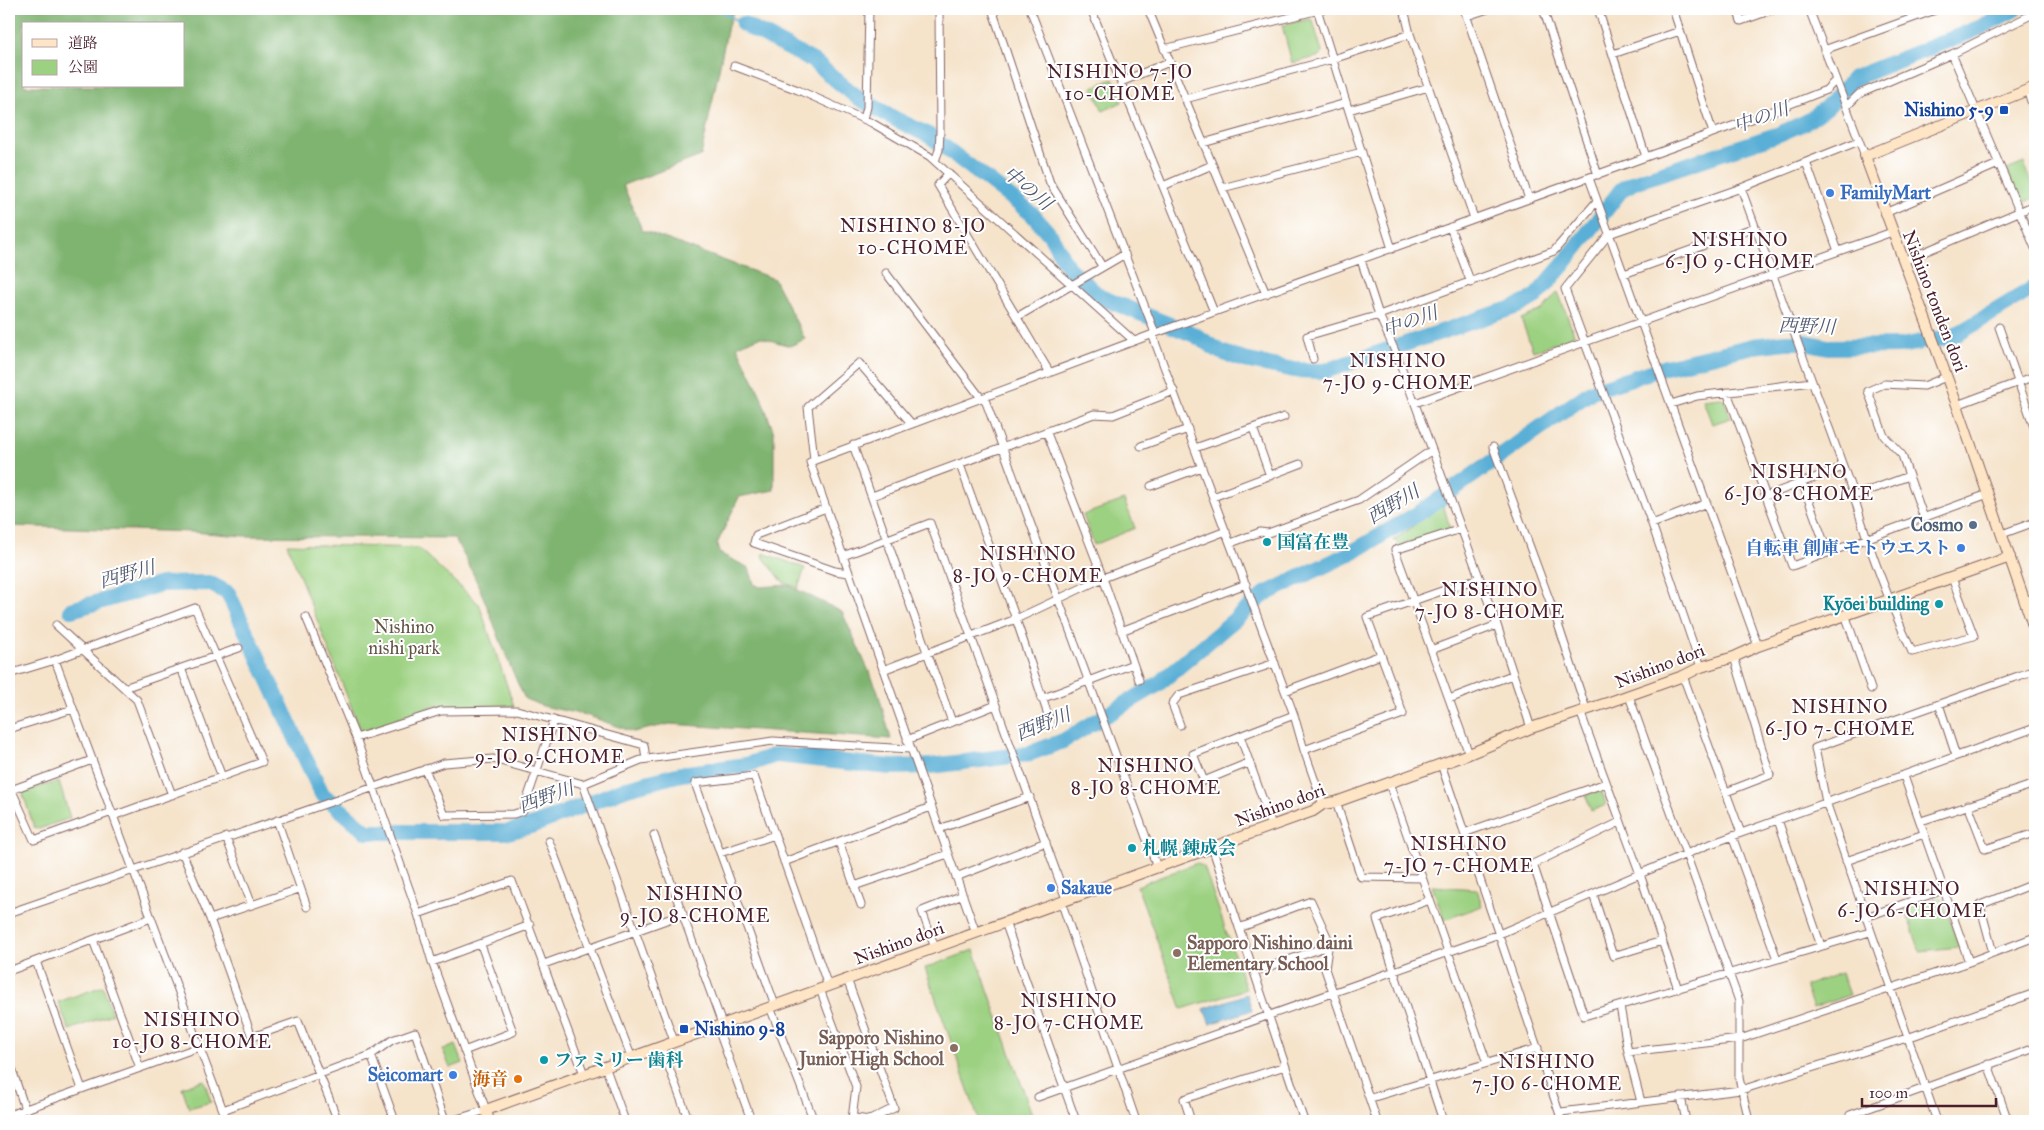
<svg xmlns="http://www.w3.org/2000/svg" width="2044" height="1130" viewBox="0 0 2044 1130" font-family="'IM FELL Great Primer','Noto Serif JP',serif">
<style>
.green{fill:#9dd182;stroke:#747856}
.forest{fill:#7eb370;stroke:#64694e;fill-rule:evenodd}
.water{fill:#5aafd6;stroke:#526780}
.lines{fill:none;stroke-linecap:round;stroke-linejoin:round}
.stream{stroke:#5aafd6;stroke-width:2.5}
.river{stroke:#5aafd6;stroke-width:16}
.street-casing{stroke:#866463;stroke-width:9}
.secondary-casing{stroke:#866463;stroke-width:12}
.street{stroke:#fff;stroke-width:7}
.secondary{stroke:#fee5c5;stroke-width:10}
.transit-dot{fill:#1a4fb4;stroke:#fff;stroke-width:2}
.shop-dot{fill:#3f7fe0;stroke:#fff;stroke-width:2}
.service-dot{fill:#5c6f8a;stroke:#fff;stroke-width:2}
.culture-dot{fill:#0f9aa8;stroke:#fff;stroke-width:2}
.education-dot{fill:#8d6e63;stroke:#fff;stroke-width:2}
.food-dot{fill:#e8710a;stroke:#fff;stroke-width:2}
.labels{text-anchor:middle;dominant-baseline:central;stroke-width:4;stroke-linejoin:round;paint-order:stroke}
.transit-label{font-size:18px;font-weight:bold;fill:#164399;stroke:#fff;text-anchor:end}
.shop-label{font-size:18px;font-weight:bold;fill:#366cbe;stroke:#fff;text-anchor:start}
.street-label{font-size:18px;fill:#4a1f2b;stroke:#fff}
.service-label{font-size:18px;font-weight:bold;fill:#4e5e75;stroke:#fff;text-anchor:end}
.culture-label{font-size:18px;font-weight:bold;fill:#0d838f;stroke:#fff;text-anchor:start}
.park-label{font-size:18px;fill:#635445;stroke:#fff}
.education-label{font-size:18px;font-weight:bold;fill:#785e54;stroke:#fff;text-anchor:start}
.food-label{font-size:18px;font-weight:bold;fill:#c56008;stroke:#fff;text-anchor:end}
.neighbourhood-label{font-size:19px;letter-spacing:1px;fill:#4a1f2b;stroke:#fff}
.water-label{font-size:19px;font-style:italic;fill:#50596f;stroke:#fff}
</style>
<rect width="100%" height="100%" fill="#fff"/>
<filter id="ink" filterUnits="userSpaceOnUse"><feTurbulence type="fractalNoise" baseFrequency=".02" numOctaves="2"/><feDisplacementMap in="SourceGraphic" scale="10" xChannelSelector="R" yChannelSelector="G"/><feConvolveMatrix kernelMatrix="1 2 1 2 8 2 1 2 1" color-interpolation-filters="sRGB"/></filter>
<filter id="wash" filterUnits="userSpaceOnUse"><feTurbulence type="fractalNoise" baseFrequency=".0096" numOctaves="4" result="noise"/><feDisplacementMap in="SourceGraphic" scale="20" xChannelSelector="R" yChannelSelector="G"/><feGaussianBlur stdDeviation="1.12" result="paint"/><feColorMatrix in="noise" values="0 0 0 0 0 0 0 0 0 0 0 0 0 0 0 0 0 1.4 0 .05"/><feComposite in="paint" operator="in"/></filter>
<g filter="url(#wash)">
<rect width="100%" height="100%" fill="#f5e3ca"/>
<!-- green -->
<path class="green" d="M 1310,19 L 1313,21 L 1322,52 L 1321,56 L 1292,63 L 1282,25 Z
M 1113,79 L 1122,102 L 1103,111 L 1092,87 Z
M 2024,163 L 2035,190 L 2035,198 L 2023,203 L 2020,202 L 2007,170 Z
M 1558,292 L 1574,334 L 1570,339 L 1533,351 L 1521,319 L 1542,310 Z
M 1720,398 L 1724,399 L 1731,418 L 1712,424 L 1703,400 Z
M 1124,500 L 1135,528 L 1094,545 L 1083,515 Z
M 1443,504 L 1450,528 L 1400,546 L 1394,540 Z
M 287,544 L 418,548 L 479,604 L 514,706 L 433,706 L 364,731 L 360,729 Z
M 763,553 L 805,568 L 798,588 L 783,582 L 762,556 Z
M 59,782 L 70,818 L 39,829 L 34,827 L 23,794 L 25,790 Z
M 1598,791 L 1602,792 L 1606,805 L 1591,811 L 1586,795 Z
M 1197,863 L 1204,867 L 1246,989 L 1182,1009 L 1137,886 Z
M 1432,886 L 1477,889 L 1482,906 L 1444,920 Z
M 1939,897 L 1942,898 L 1959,947 L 1920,951 L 1905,909 Z
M 974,950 L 1034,1120 L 1030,1121 L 979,1121 L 925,968 Z
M 1841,973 L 1849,995 L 1813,1008 L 1805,986 Z
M 103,986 L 112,1014 L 69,1030 L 58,1002 Z
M 456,1045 L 463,1063 L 450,1068 L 443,1050 Z
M 204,1080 L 211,1102 L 189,1108 L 182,1087 Z"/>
<!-- forest -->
<path class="forest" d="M 9,9 L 734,9 L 728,26 L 701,156 L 623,185 L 642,230 L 774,279 L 805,339 L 790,346 L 760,337 L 737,346 L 760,394 L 774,433 L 774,490 L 739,497 L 717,544 L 719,553 L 749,568 L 754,584 L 760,587 L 788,585 L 842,612 L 877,689 L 891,739 L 670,724 L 633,732 L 589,716 L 543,706 L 525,699 C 499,646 485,588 454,538 L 244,536 L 192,532 L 9,526 ZM 24,24 L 184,24 L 184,86 L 24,86 Z"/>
<!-- water -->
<path class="water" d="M 1247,994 L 1252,1010 L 1210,1024 L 1204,1009 Z"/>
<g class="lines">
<!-- stream -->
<path class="stream" d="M 717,9 L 743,24"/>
<!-- river -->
<path class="river" d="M 743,24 L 813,61 L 857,97 L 895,119 L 930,136 L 1032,214 L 1051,236 L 1068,268 L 1100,297 L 1195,335 L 1221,352 L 1244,360 L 1294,370 L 1325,371 L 1521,305 L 1536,296 L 1562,266 L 1622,189 L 1635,182 L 1779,134 L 1806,122 L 1827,107 L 1854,78 L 1979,28 L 2015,9
M 71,610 L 161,584 L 209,583 L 228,593 L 322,794 L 367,832 L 508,832 L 534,825 L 627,788 L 681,774 L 746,765 L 776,755 L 891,767 L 931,766 L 1028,754 L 1063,741 L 1157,685 L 1265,594 L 1351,553 L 1424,510 L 1592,391 L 1666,367 L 1753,346 L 1785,342 L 1805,342 L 1828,347 L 1900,346 L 1949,337 L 1961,332 L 2035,287"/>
</g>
</g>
<g filter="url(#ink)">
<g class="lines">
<defs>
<path id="street" d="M 992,9 L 1050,183 L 1102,266
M 1030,9 L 1155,333
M 1091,9 L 1214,312
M 1148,9 L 1266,294
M 1317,9 L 1392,249
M 1404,9 L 1410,34 L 1474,218
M 1464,9 L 1529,199
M 1543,9 L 1598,175
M 1598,9 L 1646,157
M 1673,9 L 1713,133
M 1737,9 L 1741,21 L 1775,9
M 1809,9 L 1865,156
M 1467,16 L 1488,9
M 1164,49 L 1323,9
M 1824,50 L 1938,9
M 1613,54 L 1680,31
M 1952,54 L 2035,248
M 734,66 L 798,90 L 872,123 L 929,156 L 1134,341
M 1121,82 L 1169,62
M 2027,90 L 2035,112
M 1185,99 L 1333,59 L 1410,34
M 1846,107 L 1859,94 L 1952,54 L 2035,13
M 1349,110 L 1429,87
M 864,119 L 867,107 L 869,9
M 1203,143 L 1346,103
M 935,161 L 939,150 L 940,132 L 939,9
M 1806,162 L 1838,251
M 949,173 L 938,185 L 1050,373
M 1589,178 L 1758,646
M 1163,186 L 1212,165
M 1222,188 L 1362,152
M 1741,188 L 1854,496 C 1869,550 1889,601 1912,652 L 1974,636 L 1952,578
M 1885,213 L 1998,164
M 1450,227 L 1471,283
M 1361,260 L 1379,315 L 1398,358 L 1497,625 L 1531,728
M 1903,261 L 2035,205
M 886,273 L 981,398
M 1624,274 L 1755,227
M 1017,317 L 1125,254
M 1999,327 L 2035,430
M 1152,334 L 1294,715 L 1304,750 L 1323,804
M 1313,359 L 1307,336 L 1379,315 L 1554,251 L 1597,201
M 1727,392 L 1792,566 L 1988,494
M 984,397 L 1157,867
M 1415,403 L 1892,232
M 1671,404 L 1697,396 L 1812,382
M 1957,405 L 2035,376
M 1253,428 L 1270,476
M 1047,433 L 1103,578 L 1139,680
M 853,445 L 952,722
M 1141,446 L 1188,429
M 1493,447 L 1555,615 L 1586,709
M 1195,448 L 1284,417
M 814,459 L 808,407 L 859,363 L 911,423
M 960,465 L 1016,619 L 1051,724
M 1909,476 L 1902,455 L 1884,436 L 1868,391 L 1884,384 L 1924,386 L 1946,377
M 1802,482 L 1828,553
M 1151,486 L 1202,467
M 872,496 L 1094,414 L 1113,415 L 1174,391
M 1766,496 L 1843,467
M 1854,496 L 1909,476 L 1924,518
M 1213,497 L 1300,464
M 826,508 L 756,535 L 754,543 L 835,571 L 848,573
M 1652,524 L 1707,503
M 1461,529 L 1395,550 L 1469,754
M 2002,534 L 2035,522
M 1231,543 L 1260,532 L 1268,533 L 1359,500 L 1432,450
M 843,556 L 930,523 L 1066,899
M 306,617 L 356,738 L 418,914 L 432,962 L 486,1110 L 451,1121
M 1846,617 L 1871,689
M 56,625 L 137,700 L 172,795
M 1121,631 L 1246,584
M 1431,650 L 1497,625
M 55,660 L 227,1121
M 1701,667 L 1652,524 L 1565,289 L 1609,234 L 1741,188 L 1859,141
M 181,668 L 222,777
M 883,670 L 1016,619 L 1103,578 L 1226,531
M 9,674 L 55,660 L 195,608 L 262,762 L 113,816
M 1683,676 L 1741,833
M 124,688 L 239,648
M 1285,691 L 1381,655
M 1629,696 L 1739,1001 L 1739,1078 L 1749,1121
M 1041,699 L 1133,664
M 1449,699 L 1512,675
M 1939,704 L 1956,756
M 1580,711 L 1640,874 L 1678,989
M 1180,725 L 1172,704 L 1179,695 L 1275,663
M 9,729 L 73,709
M 1240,736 L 1272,825
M 356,738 L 441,711 L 517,710 L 644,745 L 646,759
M 907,740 L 996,705
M 1304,750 L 1403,714 L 1367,617 L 1479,578
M 1248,763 L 1204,781 L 1193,754 L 1294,715
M 1441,764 L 1562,1121
M 425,769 L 444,815 L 514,814 L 523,811 L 554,720
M 1904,776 L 1969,962
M 1389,783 L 1487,1063
M 9,784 L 34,840 L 112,812
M 583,784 L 674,1041
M 11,790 L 92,760
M 1726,792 L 1770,775 L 1734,657
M 1336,802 L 1361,877 L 1422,878
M 1968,805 L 1985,849 L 2035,833
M 277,820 L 307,907
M 1778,820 L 1821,946
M 1921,821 L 2035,784
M 1620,822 L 1533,864 L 1584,1016 L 1870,932
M 939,829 L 1030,797
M 1464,833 L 1606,783
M 654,835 L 722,1024
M 1732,836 L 1777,959
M 226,837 L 252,905
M 549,841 L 631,1056
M 839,842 L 861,905
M 1212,847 L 1304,1121
M 182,852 L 210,919 L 252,1037 L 298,1021 L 338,1121
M 720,853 L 775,835
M 1846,861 L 1924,834
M 784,862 L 931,807
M 956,877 L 1046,842
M 854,886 L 948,854
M 1593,894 L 1613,956 L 1662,941
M 1430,900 L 1377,919 L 1443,1121
M 1061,901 L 1136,1121
M 9,913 L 444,763 L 493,759 L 583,784 L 641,760 L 773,741 L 910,749
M 418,914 L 512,881 L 584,1074
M 1866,917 L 1943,890
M 210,919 L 299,889
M 1005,922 L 1076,1121
M 1239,928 L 1311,901 L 1329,941 L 1325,969 L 1377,1121
M 976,933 L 810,462 L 1164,330 L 1760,116 L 1826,90 L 1835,81
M 93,940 L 140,1068
M 935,948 L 922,911 L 963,895
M 1993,953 L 1980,905 L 2033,884 L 2035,889
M 36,961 L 82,1089
M 432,962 L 530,925
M 544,964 L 683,914
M 9,971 L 151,918
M 1254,972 L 1328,946
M 820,989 L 856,1087 L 852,1119
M 775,1005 L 695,783 L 754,776 L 828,986
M 1620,1006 L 1628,1052 L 1641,1102
M 770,1007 L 814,1121
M 717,1026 L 750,1117 L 738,1121
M 661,1046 L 689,1121
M 464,1051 L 513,1032 L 481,945
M 1628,1052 L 1740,1039 L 1969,962 L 2035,937
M 371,1055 L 395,1121
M 9,1060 L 25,1109
M 1988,1064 L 2008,1121
M 605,1066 L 625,1121
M 1038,1097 L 1499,934 L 1705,846 L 2035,728
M 1681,1097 L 1686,1121
M 1371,1098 L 1538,1048
M 223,1110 L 371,1055 L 392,1040 L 415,1032 L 445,1121
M 1561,1112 L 1741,1090 L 1907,1038 L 2035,993
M 9,1115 L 199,1047
M 846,1121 L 855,1118 L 870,1120 L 894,1108 L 847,979
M 1191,1121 L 1184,1099 L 1285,1066
M 1295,1121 L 1303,1119
M 1853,1121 L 1850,1115 L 2035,1048
M 1937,1121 L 1826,802 L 1815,748 L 2035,670"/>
<path id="secondary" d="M 2035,87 L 1865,156 L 1957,405 L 2035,631
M 489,1121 L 486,1110 L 1313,811 L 1323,804 L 1336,802 L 1469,754 L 1531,728 L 1610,702 L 1683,676 L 1701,667 L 1734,657 L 1758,646 L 2010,557"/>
</defs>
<!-- street casing -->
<use href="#street" class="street-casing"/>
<!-- secondary casing -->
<use href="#secondary" class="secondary-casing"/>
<!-- street -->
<use href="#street" class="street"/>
<!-- secondary -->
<use href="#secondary" class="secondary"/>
</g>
</g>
<!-- markers -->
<g class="transit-dot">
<rect x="1999" y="105" width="10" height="10" rx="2.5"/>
<rect x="679" y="1024" width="10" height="10" rx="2.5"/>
</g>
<g class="shop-dot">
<circle cx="1830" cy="193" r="5"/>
<circle cx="1961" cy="548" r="5"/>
<circle cx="1051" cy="888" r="5"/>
<circle cx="453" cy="1075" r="5"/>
</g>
<circle class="service-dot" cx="1973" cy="525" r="5"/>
<g class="culture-dot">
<circle cx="1267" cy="542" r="5"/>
<circle cx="1939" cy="604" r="5"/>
<circle cx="1132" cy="848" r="5"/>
<circle cx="544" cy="1060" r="5"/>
</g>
<g class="education-dot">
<circle cx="1177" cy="953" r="5"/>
<circle cx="954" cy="1048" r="5"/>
</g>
<circle class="food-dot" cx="518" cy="1079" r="5"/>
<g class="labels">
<!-- transit labels -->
<g class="transit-label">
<text x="1994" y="110">Nishino 5-9</text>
<text x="694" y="1029" text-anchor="start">Nishino 9-8</text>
</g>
<!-- shop labels -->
<g class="shop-label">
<text x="1840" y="193">FamilyMart</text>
<text x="1951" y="548" text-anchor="end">自転車 創庫 モトウエスト</text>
<text x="1061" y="888">Sakaue</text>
<text x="443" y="1075" text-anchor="end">Seicomart</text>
</g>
<!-- street labels -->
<g class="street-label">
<text transform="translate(1935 301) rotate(69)">Nishino tonden dori</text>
<text transform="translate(1660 666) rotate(-21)">Nishino dori</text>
<text transform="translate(1280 805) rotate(-20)">Nishino dori</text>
<text transform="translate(899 943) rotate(-20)">Nishino dori</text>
</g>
<!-- service labels -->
<g class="service-label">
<text x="1963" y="525">Cosmo</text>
</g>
<!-- culture labels -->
<g class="culture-label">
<text x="1277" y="542">国富在豊</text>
<text x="1929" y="604" text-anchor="end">Kyōei building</text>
<text x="1142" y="848">札幌 錬成会</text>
<text x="554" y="1060">ファミリー 歯科</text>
</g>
<!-- park labels -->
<g class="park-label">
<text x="404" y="627">Nishino<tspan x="404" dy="21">nishi park</tspan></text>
</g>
<!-- education labels -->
<g class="education-label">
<text x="1187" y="943">Sapporo Nishino daini<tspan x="1187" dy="21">Elementary School</tspan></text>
<text x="944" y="1038" text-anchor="end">Sapporo Nishino<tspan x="944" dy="21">Junior High School</tspan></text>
</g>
<!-- food labels -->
<g class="food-label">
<text x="508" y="1079">海音</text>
</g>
<!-- neighbourhood labels -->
<g class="neighbourhood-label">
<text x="1120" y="71">NISHINO 7-JO<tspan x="1120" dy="22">10-CHOME</tspan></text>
<text x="913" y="225">NISHINO 8-JO<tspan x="913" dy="22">10-CHOME</tspan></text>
<text x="1740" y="239">NISHINO<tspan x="1740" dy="22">6-JO 9-CHOME</tspan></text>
<text x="1398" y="360">NISHINO<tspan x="1398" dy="22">7-JO 9-CHOME</tspan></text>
<text x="1799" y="471">NISHINO<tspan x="1799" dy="22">6-JO 8-CHOME</tspan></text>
<text x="1028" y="553">NISHINO<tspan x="1028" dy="22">8-JO 9-CHOME</tspan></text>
<text x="1490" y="589">NISHINO<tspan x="1490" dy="22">7-JO 8-CHOME</tspan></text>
<text x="1840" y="706">NISHINO<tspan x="1840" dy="22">6-JO 7-CHOME</tspan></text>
<text x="550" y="734">NISHINO<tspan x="550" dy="22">9-JO 9-CHOME</tspan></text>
<text x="1146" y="765">NISHINO<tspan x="1146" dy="22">8-JO 8-CHOME</tspan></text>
<text x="1459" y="843">NISHINO<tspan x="1459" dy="22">7-JO 7-CHOME</tspan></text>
<text x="1912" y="888">NISHINO<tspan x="1912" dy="22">6-JO 6-CHOME</tspan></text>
<text x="695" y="893">NISHINO<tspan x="695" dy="22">9-JO 8-CHOME</tspan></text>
<text x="1069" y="1000">NISHINO<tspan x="1069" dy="22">8-JO 7-CHOME</tspan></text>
<text x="192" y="1019">NISHINO<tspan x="192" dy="22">10-JO 8-CHOME</tspan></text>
<text x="1547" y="1061">NISHINO<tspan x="1547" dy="22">7-JO 6-CHOME</tspan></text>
</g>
<!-- water labels -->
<g class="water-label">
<text transform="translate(1761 117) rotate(-19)">中の川</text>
<text transform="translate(1028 188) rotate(40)">中の川</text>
<text transform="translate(1410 321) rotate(-19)">中の川</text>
<text transform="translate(1807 326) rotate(2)">西野川</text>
<text transform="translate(1393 504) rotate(-31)">西野川</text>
<text transform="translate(127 574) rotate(-15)">西野川</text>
<text transform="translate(1043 724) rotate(-22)">西野川</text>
<text transform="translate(546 797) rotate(-20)">西野川</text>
</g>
</g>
<!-- margin -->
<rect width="2044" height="1130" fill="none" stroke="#fff" stroke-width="30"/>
<!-- legend -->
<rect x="22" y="22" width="162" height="65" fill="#ffffff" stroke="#b7a5aa"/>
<rect x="32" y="39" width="25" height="8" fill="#fee5c5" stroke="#b7a5aa"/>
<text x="68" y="48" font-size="15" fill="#4a1f2b">道路</text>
<rect x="32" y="60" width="25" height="15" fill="#9dd182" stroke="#b7a5aa"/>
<text x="68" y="72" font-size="15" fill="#4a1f2b">公園</text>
<!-- scale -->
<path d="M1862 1098v8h134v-8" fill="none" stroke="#4a1f2b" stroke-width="2.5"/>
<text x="1869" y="1098" font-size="15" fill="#4a1f2b" stroke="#ffffff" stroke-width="4" paint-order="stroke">100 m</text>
</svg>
